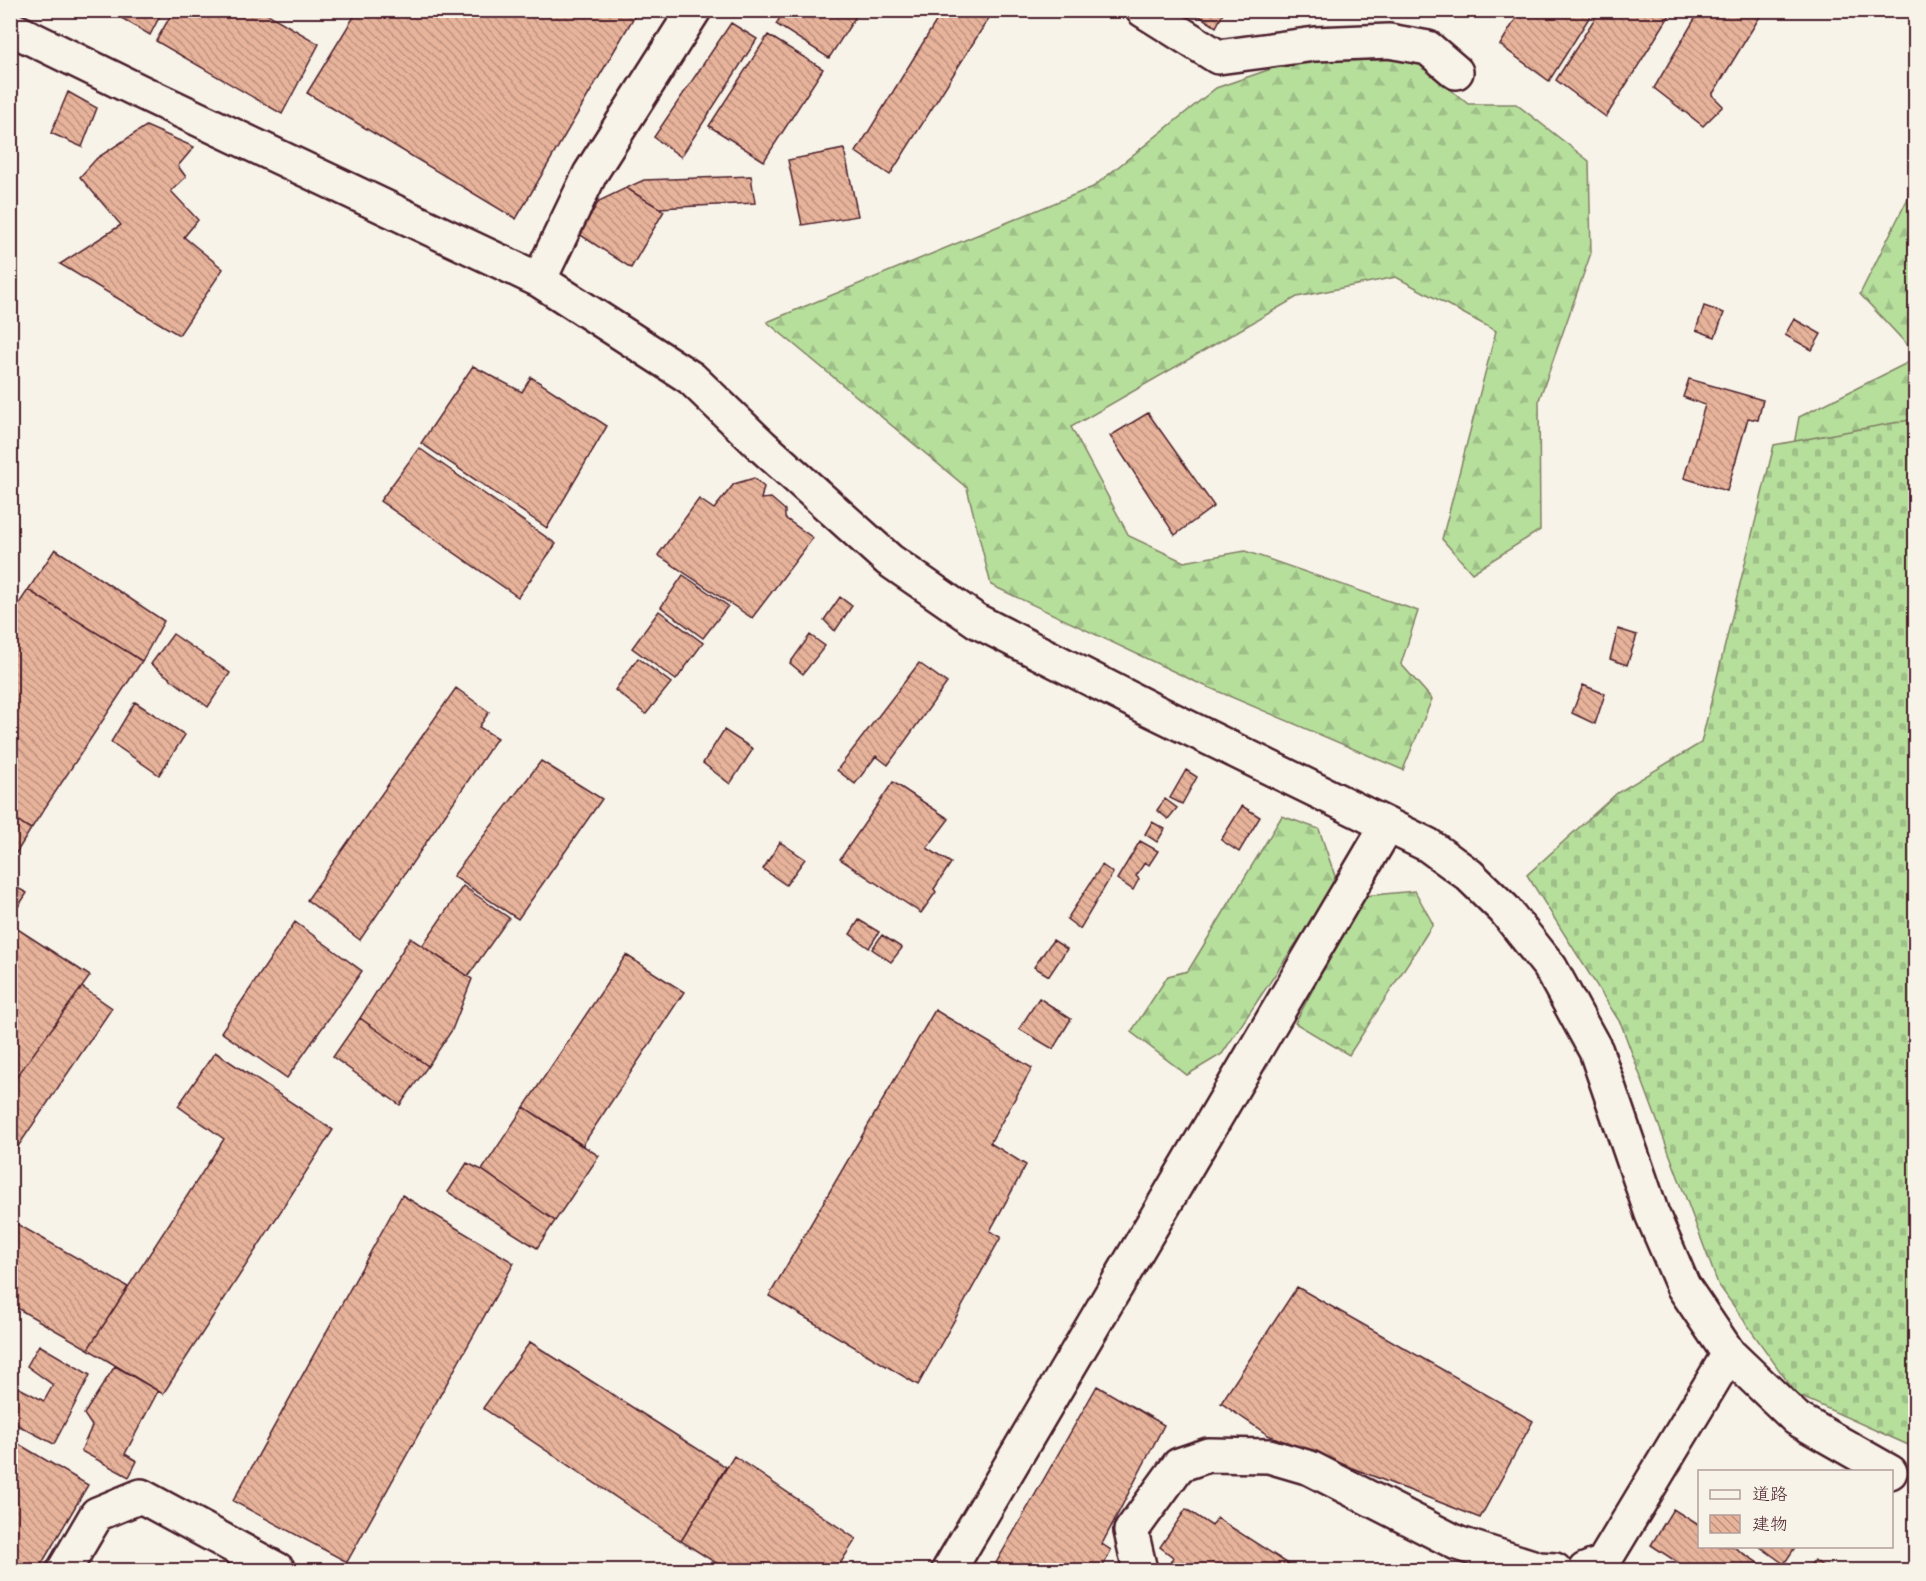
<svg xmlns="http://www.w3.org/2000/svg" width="1926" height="1581" viewBox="0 0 1926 1581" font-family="Mynerve,'Klee One',sans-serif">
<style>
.forest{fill:url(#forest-firs);stroke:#807f64;stroke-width:1.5}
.cemetery{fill:url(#cemetery-stones);stroke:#807f64;stroke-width:1.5}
.building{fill:url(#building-back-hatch);stroke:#4a1f2b;stroke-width:1.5}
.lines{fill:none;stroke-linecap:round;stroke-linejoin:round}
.minor-casing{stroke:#4a1f2b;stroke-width:38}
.minor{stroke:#f7f3e8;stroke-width:33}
</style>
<defs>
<pattern id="forest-firs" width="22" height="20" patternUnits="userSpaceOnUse" patternTransform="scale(1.5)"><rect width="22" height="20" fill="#b6df9c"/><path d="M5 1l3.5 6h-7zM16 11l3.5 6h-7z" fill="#9ebf87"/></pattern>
<pattern id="cemetery-stones" width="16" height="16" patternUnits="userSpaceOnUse" patternTransform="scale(1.5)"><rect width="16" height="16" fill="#b6df9c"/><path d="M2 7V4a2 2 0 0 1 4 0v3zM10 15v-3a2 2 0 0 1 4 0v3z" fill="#9ebf87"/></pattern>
<pattern id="building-back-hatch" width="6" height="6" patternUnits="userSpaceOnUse" patternTransform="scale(1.5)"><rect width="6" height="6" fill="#e8b39b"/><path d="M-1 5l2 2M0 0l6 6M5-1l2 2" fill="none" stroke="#be917f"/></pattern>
</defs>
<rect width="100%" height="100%" fill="#f7f3e8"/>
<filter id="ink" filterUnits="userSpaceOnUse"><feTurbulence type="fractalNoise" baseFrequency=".0167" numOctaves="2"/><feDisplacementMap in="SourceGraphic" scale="12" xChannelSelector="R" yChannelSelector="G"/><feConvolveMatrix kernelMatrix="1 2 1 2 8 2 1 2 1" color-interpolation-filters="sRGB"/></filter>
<g filter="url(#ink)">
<!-- forest -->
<path class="forest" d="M 1414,59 L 1468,104 L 1516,104 L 1589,161 L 1591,253 L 1539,400 L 1540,530 L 1472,573 L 1442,539 L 1496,331 L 1396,277 L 1297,297 L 1071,427 L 1129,536 L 1184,562 L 1245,551 L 1418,611 L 1401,664 L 1432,699 L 1403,770 L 1196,682 L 991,585 L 967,488 L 767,322 L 1093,187 L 1216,88 L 1291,62 Z
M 1915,184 L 1915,353 L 1860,294 Z
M 1915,359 L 1915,495 L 1764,612 L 1799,417 Z
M 1282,816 L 1319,829 L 1337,882 L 1222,1054 L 1187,1075 L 1131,1032 L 1168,976 L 1188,971 Z
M 1415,891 L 1433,924 L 1349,1055 L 1295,1023 L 1363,896 Z"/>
<!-- cemetery -->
<path class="cemetery" d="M 1915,419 L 1916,419 L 1915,1448 L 1797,1395 L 1718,1284 L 1621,1024 L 1527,875 L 1617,793 L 1701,743 L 1774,445 Z"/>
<!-- building -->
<path class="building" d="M 108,10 L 163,10 L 150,35 Z
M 174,10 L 261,10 L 319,44 L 282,114 L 156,41 Z
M 358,10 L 638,10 L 516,219 L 307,93 Z
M 785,10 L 860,10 L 829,58 L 776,24 Z
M 943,10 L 994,10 L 890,175 L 856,152 Z
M 1190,10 L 1225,10 L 1216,27 Z
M 1521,10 L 1594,10 L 1549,81 L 1500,45 Z
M 1600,10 L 1673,10 L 1606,117 L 1556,80 Z
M 1700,10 L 1764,10 L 1712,95 L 1723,106 L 1703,126 L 1654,88 Z
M 731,23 L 757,39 L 681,157 L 654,137 Z
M 768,35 L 823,69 L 764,161 L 709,126 Z
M 68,92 L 97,108 L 82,147 L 51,133 Z
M 146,126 L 194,147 L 178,166 L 186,177 L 171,191 L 198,220 L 184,237 L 223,269 L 179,335 L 60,264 L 121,225 L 80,177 L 97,158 Z
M 844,149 L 858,216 L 802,225 L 788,160 Z
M 751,176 L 755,203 L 659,208 L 626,188 L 644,180 Z
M 626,188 L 664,211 L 631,268 L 579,234 L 599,201 Z
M 1704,306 L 1724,313 L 1715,337 L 1696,330 Z
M 1794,319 L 1821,334 L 1812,350 L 1785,335 Z
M 473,366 L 522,392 L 531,377 L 607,426 L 547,528 L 421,443 Z
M 1689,379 L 1763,400 L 1758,420 L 1748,418 L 1727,491 L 1684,478 L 1705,405 L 1683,397 Z
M 1148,413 L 1214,506 L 1175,535 L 1110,436 Z
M 419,448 L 556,544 L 518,597 L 380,501 Z
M 754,478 L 764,487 L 761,499 L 771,498 L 785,510 L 785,518 L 813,538 L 752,618 L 658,555 L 699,499 L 714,509 L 734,484 Z
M 55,549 L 164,621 L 142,661 L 28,590 Z
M 683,575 L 728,606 L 703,638 L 661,607 Z
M 28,590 L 142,661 L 31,829 L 10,816 L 10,617 Z
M 840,597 L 852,606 L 835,631 L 824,620 Z
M 659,611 L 703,643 L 676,680 L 632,648 Z
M 1618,629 L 1637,635 L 1627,665 L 1610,659 Z
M 173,634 L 230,673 L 208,707 L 151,664 Z
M 810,635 L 825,646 L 803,674 L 790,663 Z
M 638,658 L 671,683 L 646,714 L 615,690 Z
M 919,663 L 947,683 L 888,765 L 876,756 L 855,784 L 837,770 Z
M 1583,685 L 1605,694 L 1595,724 L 1572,713 Z
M 456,688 L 489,712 L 479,727 L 497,738 L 360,940 L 307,900 Z
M 135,702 L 185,735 L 159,775 L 111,742 Z
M 724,730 L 753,749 L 730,784 L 703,763 Z
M 541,761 L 602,799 L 518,919 L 453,876 Z
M 1186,770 L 1197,777 L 1182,804 L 1170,798 Z
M 893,782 L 949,819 L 927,848 L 951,863 L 934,889 L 936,892 L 921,913 L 840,859 Z
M 1165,799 L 1177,808 L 1168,819 L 1157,810 Z
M 1242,806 L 1260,817 L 1239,852 L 1221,840 Z
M 10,816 L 31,829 L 10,863 Z
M 1152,822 L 1165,829 L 1157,842 L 1145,834 Z
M 1140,841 L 1158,851 L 1149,865 L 1145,862 L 1136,876 L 1139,879 L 1133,890 L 1117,879 Z
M 780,842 L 805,859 L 786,885 L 763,869 Z
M 1102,865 L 1113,873 L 1080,929 L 1067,919 Z
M 10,884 L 27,893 L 10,919 Z
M 463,886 L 509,918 L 468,976 L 422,946 Z
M 859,920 L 879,932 L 869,948 L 850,934 Z
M 295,922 L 362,971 L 287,1078 L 221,1032 Z
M 13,926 L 90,976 L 10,1086 L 10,930 Z
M 882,935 L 902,948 L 891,962 L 872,949 Z
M 410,938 L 472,979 L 452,1030 L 428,1066 L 360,1018 Z
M 1053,940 L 1067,949 L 1049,976 L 1034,967 Z
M 626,955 L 684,992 L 582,1146 L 524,1107 Z
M 82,987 L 112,1008 L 17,1148 L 10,1143 L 10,1086 Z
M 1039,998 L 1071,1019 L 1053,1049 L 1019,1029 Z
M 935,1010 L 1032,1068 L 990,1143 L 1026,1165 L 990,1231 L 1001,1237 L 918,1385 L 769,1296 Z
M 360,1018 L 428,1066 L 400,1105 L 333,1057 Z
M 215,1052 L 333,1130 L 163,1394 L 88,1349 L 224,1139 L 178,1106 Z
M 524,1107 L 599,1156 L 555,1221 L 482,1170 Z
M 467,1163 L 482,1170 L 555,1221 L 537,1248 L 448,1192 Z
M 402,1195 L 514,1263 L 347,1562 L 233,1501 Z
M 10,1220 L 128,1287 L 88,1349 L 10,1304 Z
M 1297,1287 L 1533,1421 L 1480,1518 L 1268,1435 L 1221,1403 Z
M 530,1342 L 726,1467 L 681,1541 L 483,1408 Z
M 39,1345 L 90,1375 L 54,1444 L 10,1421 L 10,1383 L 44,1401 L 53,1385 L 27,1366 Z
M 115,1366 L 158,1391 L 125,1454 L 137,1461 L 129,1477 L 81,1451 L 92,1426 L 84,1414 Z
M 1097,1386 L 1164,1425 L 1102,1544 L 1111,1550 L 1101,1570 L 992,1570 Z
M 10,1439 L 88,1485 L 38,1570 L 10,1570 Z
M 734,1456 L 856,1539 L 836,1570 L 727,1570 L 681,1541 Z
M 1186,1509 L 1212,1526 L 1217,1518 L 1298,1570 L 1177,1570 L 1169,1565 L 1173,1557 L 1160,1547 Z
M 1673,1509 L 1700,1526 L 1700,1546 L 1732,1546 L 1769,1570 L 1689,1570 L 1651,1545 Z
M 1759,1546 L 1796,1546 L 1784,1564 Z
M 1814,1560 L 1828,1570 L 1807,1570 Z"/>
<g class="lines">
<defs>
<path id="minor" d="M 1143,10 L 1218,57 L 1315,44 L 1389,41 L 1428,48 L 1456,72
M 10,28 L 139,91 L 539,280 L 691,378 L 762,446 L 889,560 L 977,621 L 1150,709 L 1428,845 L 1469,875 L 1504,909 L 1550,967 L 1596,1051 L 1652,1214 L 1683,1286 L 1729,1354 L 1797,1419 L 1890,1472
M 539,280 L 590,174 L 694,10
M 64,1570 L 97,1514 L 141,1496 L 278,1570
M 949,1570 L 1387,826
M 1140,1570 L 1131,1531 L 1179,1465 L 1208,1455 L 1269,1456 L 1310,1468 L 1457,1543 L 1539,1569 L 1555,1570
M 1585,1570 L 1603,1563 L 1729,1354"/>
</defs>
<!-- minor casing -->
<use href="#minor" class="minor-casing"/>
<!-- minor -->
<use href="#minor" class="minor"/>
</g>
</g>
<!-- margin -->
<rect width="1926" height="1581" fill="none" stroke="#f7f3e8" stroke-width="36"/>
<rect x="18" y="18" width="1890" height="1545" fill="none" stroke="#4a1f2b" stroke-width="2" filter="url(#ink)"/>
<!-- legend -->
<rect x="1698" y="1470" width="195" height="78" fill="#f7f3e8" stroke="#b29e9c" stroke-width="1.5"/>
<rect x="1710" y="1490" width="30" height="9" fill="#f7f3e8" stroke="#b29e9c" stroke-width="1.5"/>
<text x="1752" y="1500" font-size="18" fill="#4a1f2b">道路</text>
<rect x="1710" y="1515" width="30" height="18" fill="url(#building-back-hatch)" stroke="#b29e9c" stroke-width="1.5"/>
<text x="1752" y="1530" font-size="18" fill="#4a1f2b">建物</text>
</svg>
